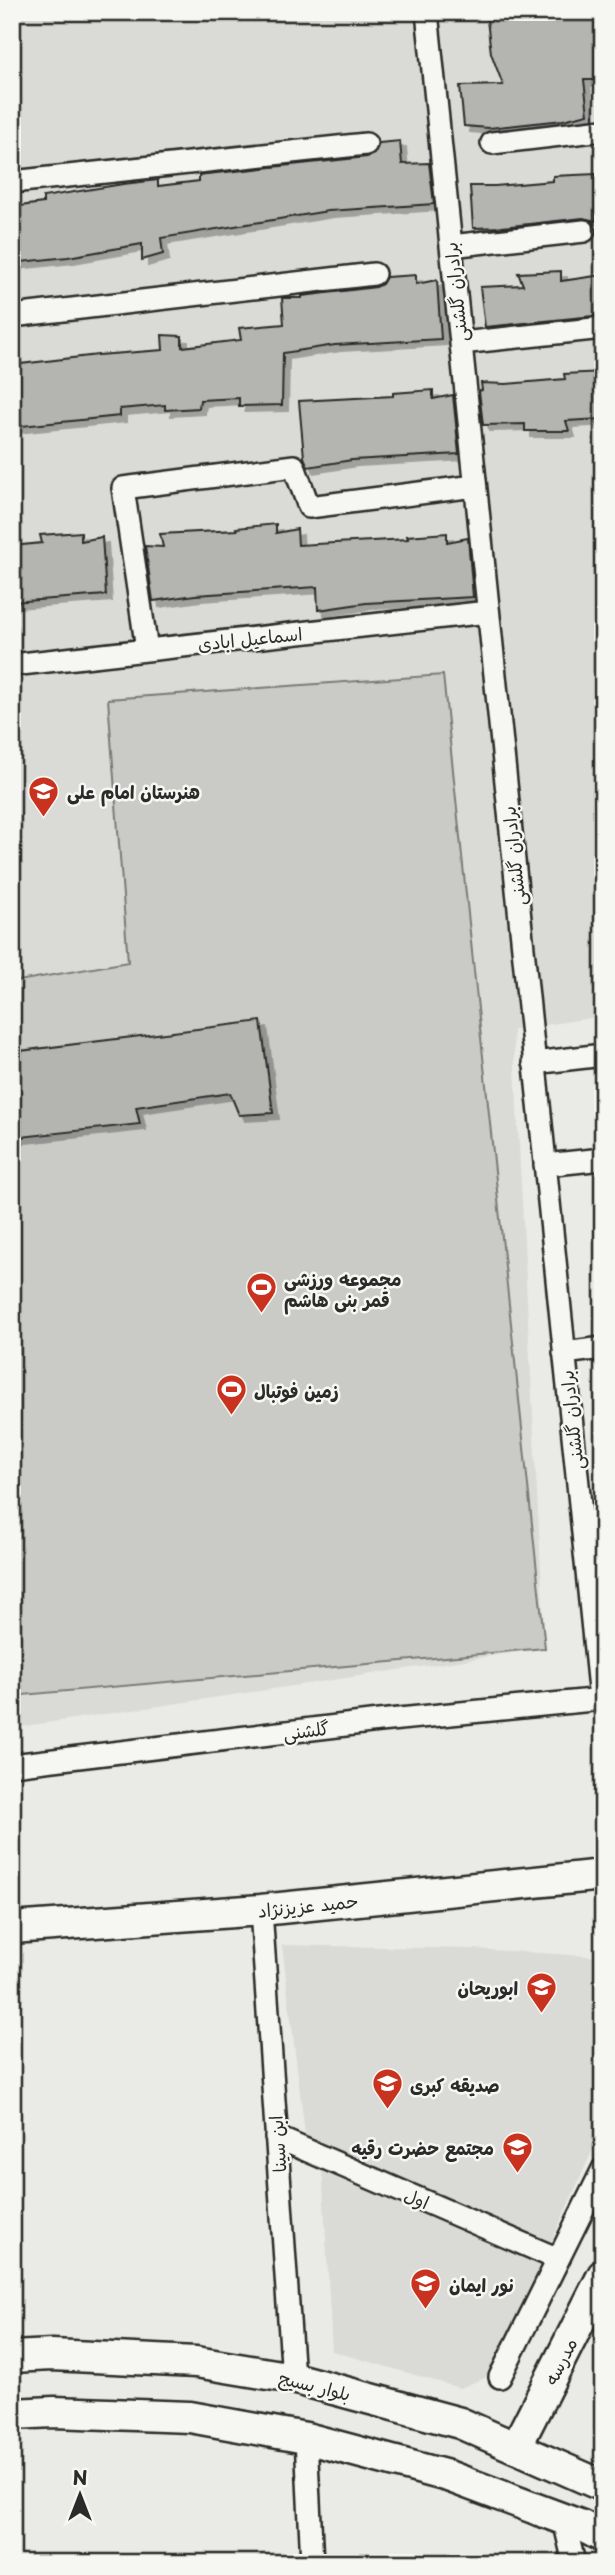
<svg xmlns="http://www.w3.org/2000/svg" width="615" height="2575" viewBox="0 0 615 2575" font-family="'Playpen Sans','Playpen Sans Arabic',sans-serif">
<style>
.built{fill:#dadad6}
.green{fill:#cacac7;stroke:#7a7a79;stroke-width:2}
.building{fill:#b4b4b1;stroke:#2b2b2b;stroke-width:2;filter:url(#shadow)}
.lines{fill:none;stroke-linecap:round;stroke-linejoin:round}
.street-casing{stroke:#2b2b2b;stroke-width:26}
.secondary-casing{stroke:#2b2b2b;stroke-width:35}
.street{stroke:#f6f6f2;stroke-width:21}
.secondary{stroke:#f6f6f2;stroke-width:30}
.labels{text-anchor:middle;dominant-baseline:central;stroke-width:5;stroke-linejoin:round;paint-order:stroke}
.street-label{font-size:18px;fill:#2b2b2b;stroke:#f6f6f2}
.poi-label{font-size:18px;font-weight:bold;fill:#2b2b2b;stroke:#f6f6f2;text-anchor:start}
</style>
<defs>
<filter id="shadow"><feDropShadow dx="6" dy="6" stdDeviation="0" flood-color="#0004"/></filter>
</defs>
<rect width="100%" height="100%" fill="#eaeae6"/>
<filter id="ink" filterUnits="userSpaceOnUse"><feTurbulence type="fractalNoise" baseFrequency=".0143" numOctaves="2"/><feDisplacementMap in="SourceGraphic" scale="14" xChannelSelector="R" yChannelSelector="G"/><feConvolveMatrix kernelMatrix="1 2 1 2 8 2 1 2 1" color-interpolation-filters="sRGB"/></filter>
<g filter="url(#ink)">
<!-- built -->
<path class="built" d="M 12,12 L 603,12 L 603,1016 L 513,1030 L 545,1648 L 12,1728 Z
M 282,1945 L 474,1949 L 603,1957 L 603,2127 L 538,2271 L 499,2372 L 460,2388 L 332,2351 L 322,2164 L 307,2150 Z"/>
<!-- green -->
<path class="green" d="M 443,675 L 545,1648 L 12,1696 L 12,982 L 128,962 L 108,699 Z"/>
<!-- building -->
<path class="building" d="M 486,12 L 603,12 L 603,80 L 584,80 L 588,114 L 563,120 L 489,128 L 464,126 L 460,86 L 503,85 L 491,53 Z
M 400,141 L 402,164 L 429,163 L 434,204 L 328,211 L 161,238 L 163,254 L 142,260 L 142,244 L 68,257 L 12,263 L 12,207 L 43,203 L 43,197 L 123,184 L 158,180 L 158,186 L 199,181 L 199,175 L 207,174 L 367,157 L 374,154 L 379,143 Z
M 596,174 L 596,221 L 583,218 L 502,227 L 473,228 L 470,186 L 495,186 L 553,181 L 553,176 Z
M 561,271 L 561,281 L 603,275 L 603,315 L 485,327 L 480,287 L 523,285 L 518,273 Z
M 416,275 L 416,284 L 437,280 L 441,339 L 335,345 L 283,353 L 282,405 L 239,406 L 239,398 L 200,400 L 199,408 L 165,410 L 165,405 L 120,409 L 120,416 L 12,427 L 12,365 L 98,355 L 163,350 L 162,335 L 182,336 L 182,347 L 241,340 L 239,328 L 284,324 L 282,298 L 302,298 L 302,296 L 376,287 L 382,284 L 386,277 Z
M 603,372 L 603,419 L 566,421 L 569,431 L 525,431 L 525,424 L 483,425 L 479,391 L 482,390 L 481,383 L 506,384 L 565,379 L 564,374 Z
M 433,390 L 433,399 L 453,395 L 459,454 L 352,460 L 308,467 L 304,457 L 299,401 L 393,396 L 393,393 Z
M 276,524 L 276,533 L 297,529 L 298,545 L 408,539 L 407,536 L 447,533 L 447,542 L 468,538 L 473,597 L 366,603 L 318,610 L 317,587 L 195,595 L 153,601 L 145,546 L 163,547 L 160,534 L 237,530 L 236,528 Z
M 81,532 L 81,541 L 102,537 L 106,595 L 12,602 L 12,546 L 42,543 L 40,535 Z
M 261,1021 L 273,1113 L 239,1115 L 230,1093 L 136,1107 L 140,1124 L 12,1138 L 12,1052 Z"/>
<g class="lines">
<defs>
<path id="street" d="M 427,12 L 600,1699
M 492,143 L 603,130
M 12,182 L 366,144
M 451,246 L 584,231
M 12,316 L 374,274
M 461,343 L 603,328
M 147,650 L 123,488 L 294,466 L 309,507 L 475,486
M 12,665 L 488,612
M 534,1063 L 603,1055
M 545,1165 L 603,1159
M 564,1353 L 603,1348
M 582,1523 L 603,1520
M 12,1765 L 379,1721 L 603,1699
M 261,1910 L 293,2378
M 276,2137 L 558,2259
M 500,2377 L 603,2169
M 306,2438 L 312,2563
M 564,2520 L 574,2563"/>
<path id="secondary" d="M 12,1928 L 261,1910 L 603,1875
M 12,2357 L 52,2355 L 196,2362 L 293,2378 L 460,2423 L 603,2486
M 12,2414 L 54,2412 L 190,2417 L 306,2438 L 448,2476 L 582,2526 L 603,2537
M 516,2447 L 603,2275"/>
</defs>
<!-- street casing -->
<use href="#street" class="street-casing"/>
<!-- secondary casing -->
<use href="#secondary" class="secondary-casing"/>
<!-- street -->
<use href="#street" class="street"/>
<!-- secondary -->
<use href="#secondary" class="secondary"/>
</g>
</g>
<!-- icons -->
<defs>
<symbol id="school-pin" viewBox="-11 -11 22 30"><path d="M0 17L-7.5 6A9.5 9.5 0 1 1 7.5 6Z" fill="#c8321e" stroke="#f6f6f2"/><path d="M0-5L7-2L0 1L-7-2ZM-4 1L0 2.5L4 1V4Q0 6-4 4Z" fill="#fff"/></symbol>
<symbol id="stadium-pin" viewBox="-11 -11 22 30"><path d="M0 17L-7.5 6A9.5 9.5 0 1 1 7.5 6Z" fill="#c8321e" stroke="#f6f6f2"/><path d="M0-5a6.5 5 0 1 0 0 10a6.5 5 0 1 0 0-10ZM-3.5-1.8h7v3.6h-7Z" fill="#fff"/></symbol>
</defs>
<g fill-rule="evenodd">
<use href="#school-pin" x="26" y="774" width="35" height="47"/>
<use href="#stadium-pin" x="244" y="1270" width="35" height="47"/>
<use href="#stadium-pin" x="214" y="1372" width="35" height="47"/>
<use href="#school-pin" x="524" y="1970" width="35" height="47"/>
<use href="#school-pin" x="370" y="2066" width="35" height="47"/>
<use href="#school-pin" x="500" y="2130" width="35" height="47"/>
<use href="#school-pin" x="408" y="2266" width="35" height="47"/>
</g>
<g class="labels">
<!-- street labels -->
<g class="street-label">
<text transform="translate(455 292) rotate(-96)">برادران گلشنی</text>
<text transform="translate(250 638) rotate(-6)">اسماعیل ابادی</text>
<text transform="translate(513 856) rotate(-96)">برادران گلشنی</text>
<text transform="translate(571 1420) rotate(-96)">برادران گلشنی</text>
<text transform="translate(306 1730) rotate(-7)">گلشنی</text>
<text transform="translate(308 1905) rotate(-6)">حمید عزیزنژاد</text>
<text transform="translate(277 2144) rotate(-94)">ابن سینا</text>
<text transform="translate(417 2198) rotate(23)">اول</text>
<text transform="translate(560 2361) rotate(-63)">مدرسه</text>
<text transform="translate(315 2385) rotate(14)">بلوار بسیج</text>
</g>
<!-- poi labels -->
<g class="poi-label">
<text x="67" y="791">هنرستان امام علی</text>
<text x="284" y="1278">مجموعه ورزشی<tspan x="284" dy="21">قمر بنی هاشم</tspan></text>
<text x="254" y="1390">زمین فوتبال</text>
<text x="518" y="1987" text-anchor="end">ابوریحان</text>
<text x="410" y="2084">صدیقه کبری</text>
<text x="494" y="2147" text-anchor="end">مجتمع حضرت رقیه</text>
<text x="449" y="2284">نور ایمان</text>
</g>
</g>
<!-- margin -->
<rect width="615" height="2575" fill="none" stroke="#f6f6f2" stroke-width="42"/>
<rect x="21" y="21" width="573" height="2533" fill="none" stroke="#2b2b2b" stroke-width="2.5" filter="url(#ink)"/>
<!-- north arrow -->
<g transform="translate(80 2495)" stroke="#f6f6f2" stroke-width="5" paint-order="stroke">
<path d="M0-5L12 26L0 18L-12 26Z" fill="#2b2b2b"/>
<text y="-10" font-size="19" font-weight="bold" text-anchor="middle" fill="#2b2b2b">N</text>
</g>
</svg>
